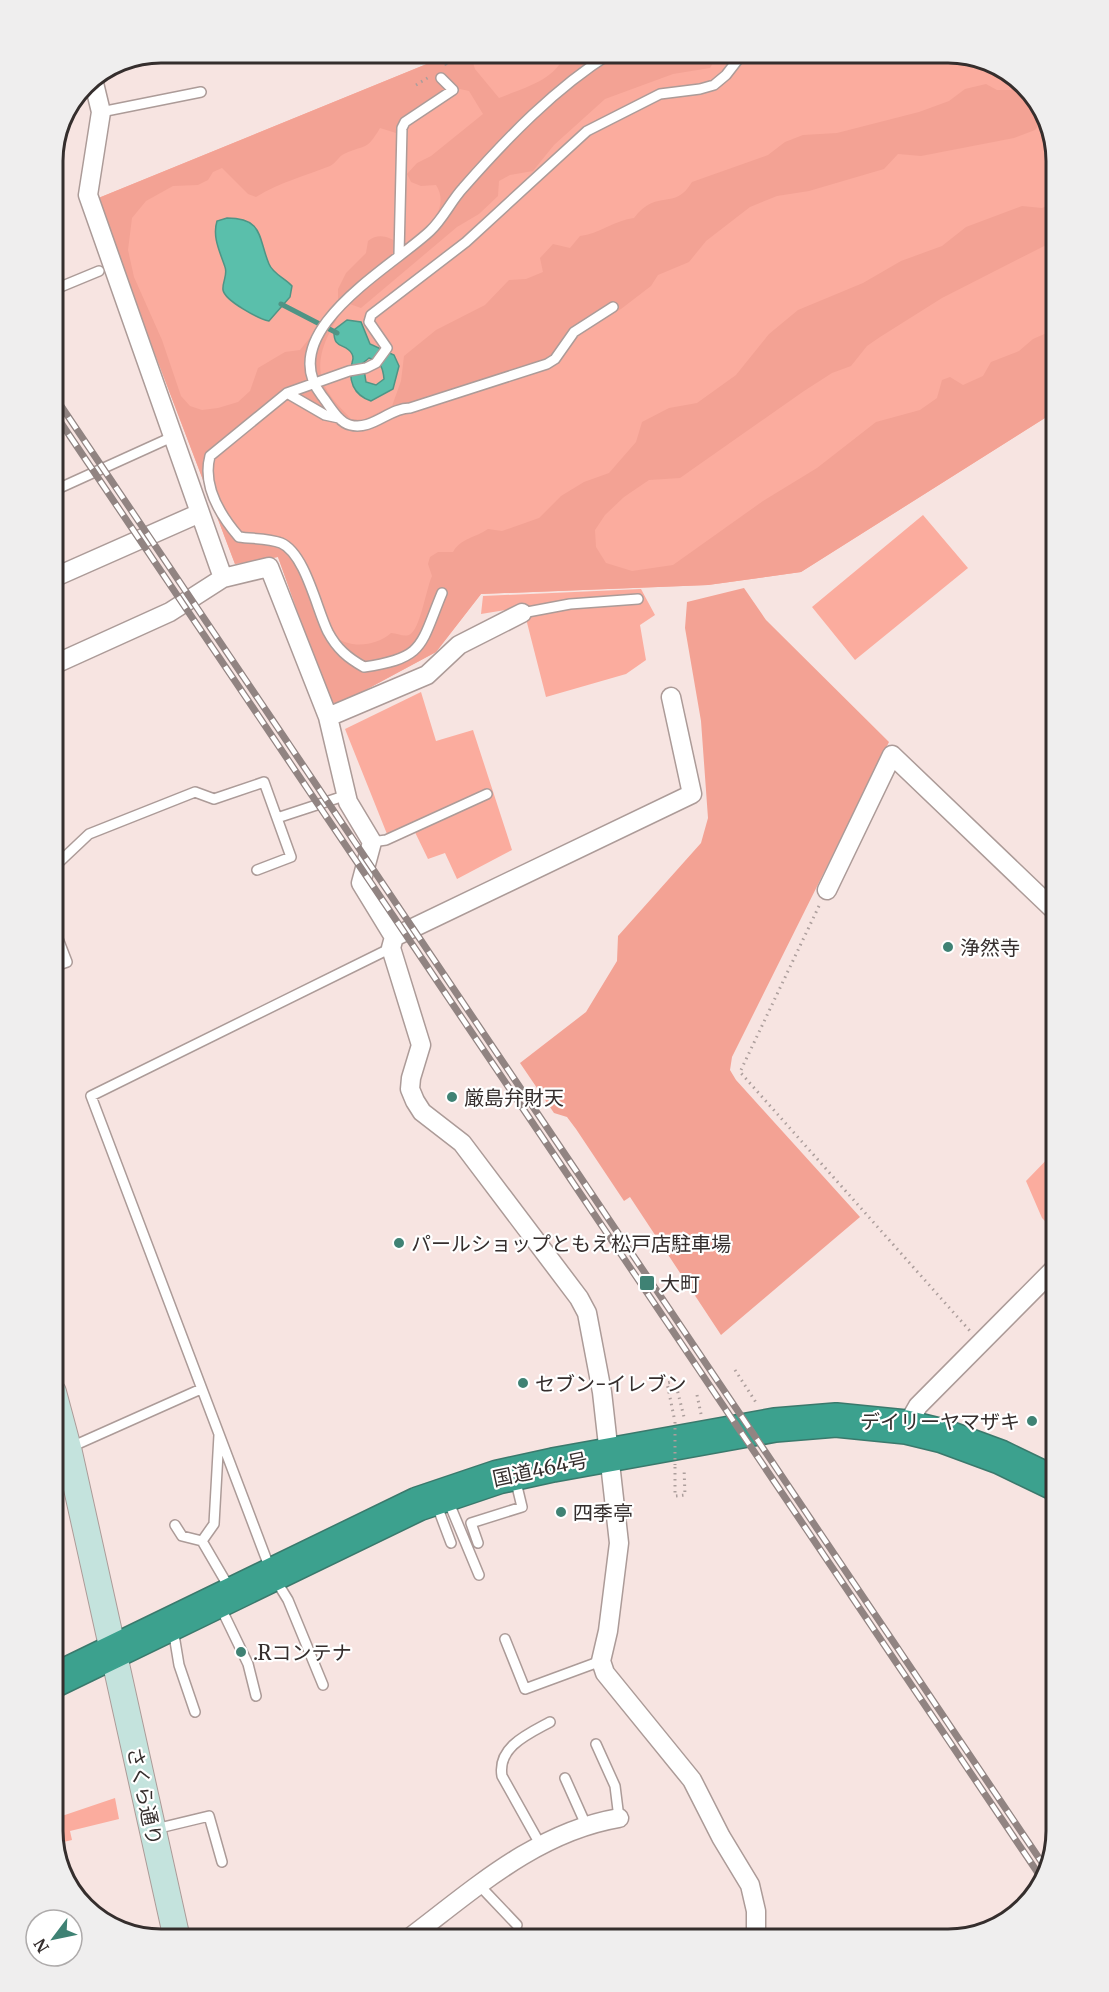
<svg xmlns="http://www.w3.org/2000/svg" width="1109" height="1992" viewBox="0 0 1109 1992" font-family="Merriweather,'Noto Sans JP',serif">
<style>
.green{fill:#fbac9e}
.forest{fill:#f3a294;fill-rule:evenodd}
.water{fill:#5abfab;stroke:#4f9485;stroke-width:1.5;fill-rule:evenodd}
.lines{fill:none;stroke-linecap:round;stroke-linejoin:round}
.stream{stroke:#4f9485;stroke-width:5}
.lane-casing{stroke:#ac9b98;stroke-width:12}
.street-casing{stroke:#ac9b98;stroke-width:21}
.secondary-casing{stroke:#ac9b98;stroke-width:28}
.highway-casing{stroke:#3a796c;stroke-width:36}
.path{stroke:#ac9e9c;stroke-width:3;stroke-dasharray:1.5 4.5;stroke-linecap:butt}
.lane{stroke:#fff;stroke-width:9}
.street{stroke:#fff;stroke-width:18}
.secondary{stroke:#c4e3dd;stroke-width:26}
.highway{stroke:#3ca18e;stroke-width:33}
.rail-casing{stroke:#918482;stroke-width:7}
.rail{stroke:#fff;stroke-width:4.5;stroke-dasharray:14;stroke-linecap:butt}
.path-bridge{stroke:#ac9e9c;stroke-width:3;stroke-dasharray:1.5 4.5;stroke-linecap:butt}
.poi-dot{fill:#3f8274;stroke:#fff;stroke-width:2}
.labels{text-anchor:middle;dominant-baseline:central;stroke-width:4.5;stroke-linejoin:round;paint-order:stroke}
.poi-label{font-size:20px;fill:#352e2d;stroke:#fff;text-anchor:start}
.street-label{font-size:20px;fill:#352e2d;stroke:#fff}
.rim{fill:none;stroke:#352e2d;stroke-width:3}
</style>
<rect width="100%" height="100%" fill="#f7e4e1"/>
<!-- green -->
<path class="green" d="M 437,53 L 955,53 L 1014,75 L 1048,119 L 1056,161 L 1056,411 L 801,572 L 708,585 L 481,594 L 436,652 L 332,708 L 278,557 L 235,564 L 96,199 L 439,59 Z
M 923,515 L 968,568 L 855,660 L 812,607 Z
M 641,589 L 655,615 L 640,625 L 646,660 L 626,674 L 546,697 L 523,607 L 481,614 L 483,596 Z
M 421,692 L 436,741 L 473,730 L 512,850 L 457,879 L 445,853 L 428,859 L 411,824 L 387,834 L 345,729 Z
M 1056,1150 L 1056,1232 L 1042,1218 L 1026,1181 Z
M 115,1798 L 119,1819 L 70,1831 L 72,1840 L 55,1844 L 53,1819 Z"/>
<!-- forest -->
<path class="forest" d="M 437,53 L 470,53 L 475,69 L 499,98 C 523,88 557,80 565,53 L 719,53 L 710,68 L 673,74 L 605,99 L 554,145 L 533,171 L 510,175 L 499,181 L 498,196 L 479,214 L 457,227 L 361,308 L 347,303 C 331,328 309,361 327,390 C 333,401 343,410 351,419 L 363,420 L 392,406 L 401,381 L 404,356 L 436,330 L 485,305 L 509,280 L 526,279 L 543,272 L 540,258 L 553,244 L 570,248 L 580,236 C 599,234 615,220 634,218 C 658,187 674,212 692,182 L 768,155 L 785,142 L 803,135 L 837,133 L 919,112 L 949,101 L 965,89 L 986,84 L 997,90 L 1011,90 L 1019,81 L 1048,120 L 1041,122 L 1035,130 L 1014,138 L 921,156 L 898,154 L 884,169 L 809,191 L 777,196 L 750,207 L 706,241 L 689,262 L 658,275 L 651,286 L 621,309 L 574,335 L 556,361 L 399,412 L 365,430 L 347,428 L 336,420 L 324,417 L 287,399 L 224,447 L 214,460 L 214,486 L 234,527 L 246,534 L 280,536 L 290,542 L 306,569 L 333,635 C 349,649 375,647 391,633 C 397,633 403,637 409,635 C 420,631 426,589 432,576 L 428,564 L 430,557 L 438,552 L 453,552 C 461,538 475,538 488,529 L 502,531 L 539,518 L 561,496 L 584,482 L 609,473 L 636,442 L 642,422 L 669,408 L 697,403 L 736,375 L 769,334 L 798,310 L 863,283 L 901,261 L 942,246 L 966,227 L 1022,206 L 1042,208 L 1056,202 L 1056,240 L 942,298 L 880,337 L 867,346 L 851,366 L 832,373 L 804,391 L 680,478 L 649,480 L 624,497 L 605,515 L 595,530 L 596,547 L 606,563 L 632,571 L 673,565 L 763,501 L 817,468 L 876,422 L 920,410 L 937,398 L 942,380 L 950,377 L 963,385 L 983,376 L 991,362 L 1019,351 L 1033,339 L 1056,329 L 1056,411 L 801,572 L 708,585 L 481,594 L 436,652 L 332,708 L 278,557 L 235,564 L 96,199 L 439,59 ZM 460,89 L 469,91 L 483,114 L 431,156 L 417,163 L 407,174 L 411,182 L 421,186 L 436,185 C 452,210 423,233 404,246 C 391,239 381,231 368,241 L 366,253 L 346,273 L 338,289 L 338,303 L 300,350 L 285,352 L 258,368 L 250,391 L 238,402 L 218,408 L 202,410 L 190,406 L 181,396 L 162,340 L 134,277 L 128,250 L 132,218 L 146,201 L 173,186 L 198,185 L 208,180 L 213,172 L 222,168 L 248,194 L 256,197 C 280,182 305,176 330,166 C 336,163 339,156 344,154 C 365,144 366,152 380,128 L 396,133 Z
M 744,588 L 766,620 L 889,742 L 732,1057 L 730,1070 L 736,1080 L 860,1217 L 721,1335 L 630,1197 L 624,1201 L 576,1129 L 567,1117 L 554,1113 L 520,1063 L 586,1012 L 617,961 L 618,936 L 701,843 L 708,818 L 701,721 L 685,628 L 687,602 Z"/>
<!-- water -->
<path class="water" d="M 227,218 C 264,218 258,238 269,264 C 273,274 285,278 292,286 L 290,297 L 269,321 C 259,319 225,301 223,290 C 222,282 228,275 225,267 C 220,252 212,237 217,221 Z
M 347,320 L 361,322 L 370,344 L 394,355 L 399,366 L 393,389 L 371,401 C 353,395 348,380 352,363 C 353,358 354,358 352,354 C 346,342 333,351 334,330 ZM 369,358 C 381,362 383,368 384,379 L 376,385 L 366,382 L 363,363 Z"/>
<g class="lines">
<!-- stream -->
<path class="stream" d="M 281,304 L 337,333"/>
<defs>
<path id="lane" d="M 611,53 C 555,88 507,138 463,188 C 451,201 443,219 430,231 C 392,267 272,332 322,396 C 330,406 338,422 350,425 C 372,431 389,408 410,408 L 547,364 L 555,359 L 574,332 L 613,307
M 101,112 L 201,92
M 399,255 L 402,128 L 405,122 L 453,90 L 441,78
M 53,290 L 99,271
M 287,393 L 325,415 L 339,418
M 53,491 L 172,437
M 442,593 C 420,646 425,658 364,667 C 348,658 337,649 328,632 C 317,610 305,553 281,543 C 269,538 252,539 239,537 C 220,515 202,486 210,456 L 287,393 L 349,371 L 366,368 L 376,363 L 387,348 L 369,322 L 371,315 L 466,242 L 587,131 L 660,94 L 700,89 L 714,85 L 726,75 L 743,53
M 522,613 L 570,604 L 638,599
M 277,818 L 347,795
M 372,842 L 386,840 L 487,794
M 53,868 L 89,834 L 195,792 L 214,799 L 264,782 L 291,857 L 257,870
M 53,967 L 67,962 L 53,926
M 71,1447 L 201,1389
M 447,1498 L 479,1575
M 436,1503 L 451,1543
M 175,1525 L 182,1536 L 202,1541 L 230,1589
M 202,1541 L 214,1524 L 219,1435
M 478,1543 L 471,1523 L 522,1507 L 515,1478
M 220,1606 L 248,1664 L 256,1696
M 173,1629 L 179,1665 L 195,1712
M 505,1639 L 525,1689 L 601,1661
M 323,1685 L 288,1600 L 272,1574 L 91,1096 L 391,948
M 53,1734 C 62,1725 57,1716 53,1705
M 596,1744 L 615,1786 L 619,1818
M 565,1778 L 586,1825
M 155,1829 L 209,1816 L 222,1862
M 540,1844 L 502,1776 C 497,1747 528,1734 550,1722
M 479,1885 L 517,1925"/>
<path id="street" d="M 93,79 L 101,112 L 88,195 L 223,578 L 269,567 L 328,717 L 348,802 L 372,842 L 361,883 L 394,937 L 391,948 L 421,1045 L 411,1078 L 410,1089 L 415,1101 L 422,1112 L 462,1143 L 579,1298 L 587,1313 L 602,1392 L 619,1543 L 608,1631 L 601,1661 L 605,1673 L 692,1780 L 721,1837 L 750,1885 L 756,1911 L 756,1939
M 53,578 L 200,513
M 53,665 L 170,612 L 223,578
M 328,717 L 427,675 L 459,645 L 522,613
M 827,890 L 892,755 L 1056,912
M 394,937 L 692,794 L 671,697
M 906,1427 L 918,1406 L 1056,1267
M 408,1939 C 473,1890 536,1832 619,1818"/>
<path id="secondary" d="M 53,1392 L 68,1448 L 177,1939"/>
<path id="highway" d="M 53,1681 L 418,1504 L 498,1477 L 553,1465 L 775,1425 L 836,1420 L 906,1427 L 943,1436 L 1000,1457 L 1056,1484"/>
</defs>
<!-- lane casing -->
<use href="#lane" class="lane-casing"/>
<!-- street casing -->
<use href="#street" class="street-casing"/>
<!-- secondary casing -->
<use href="#secondary" class="secondary-casing"/>
<!-- highway casing -->
<use href="#highway" class="highway-casing"/>
<!-- path -->
<path class="path" d="M 441,53 L 447,67
M 416,85 L 429,77
M 819,906 L 740,1072 L 970,1331
M 735,1370 L 757,1404
M 697,1395 L 701,1414
M 674,1417 L 667,1383 L 675,1381 L 684,1417
M 675,1467 L 675,1496 L 685,1495 L 684,1468"/>
<!-- lane -->
<use href="#lane" class="lane"/>
<!-- street -->
<use href="#street" class="street"/>
<!-- secondary -->
<use href="#secondary" class="secondary"/>
<!-- highway -->
<use href="#highway" class="highway"/>
<defs>
<path id="rail" d="M 53,394 L 1045,1867
M 53,411 L 1042,1879"/>
</defs>
<!-- rail casing -->
<use href="#rail" class="rail-casing"/>
<!-- rail -->
<use href="#rail" class="rail"/>
<!-- path-bridge -->
<path class="path-bridge" d="M 675,1422 L 675,1465"/>
</g>
<!-- markers -->
<g class="poi-dot">
<circle cx="948" cy="947" r="6"/>
<circle cx="452" cy="1097" r="6"/>
<circle cx="399" cy="1243" r="6"/>
<rect x="639" y="1275" width="16" height="16" rx="3"/>
<circle cx="523" cy="1383" r="6"/>
<circle cx="1032" cy="1421" r="6"/>
<circle cx="561" cy="1512" r="6"/>
<circle cx="241" cy="1652" r="6"/>
</g>
<g class="labels">
<!-- poi labels -->
<g class="poi-label">
<text x="960" y="947">浄然寺</text>
<text x="464" y="1097">厳島弁財天</text>
<text x="411" y="1243">パールショップともえ松戸店駐車場</text>
<text x="660" y="1283">大町</text>
<text x="535" y="1383">セブン-イレブン</text>
<text x="1020" y="1421" text-anchor="end">デイリーヤマザキ</text>
<text x="573" y="1512">四季亭</text>
<text x="253" y="1652">.Rコンテナ</text>
</g>
<!-- street labels -->
<g class="street-label">
<text transform="translate(540 1469) rotate(-12)">国道464号</text>
<text transform="translate(145 1796) rotate(78)">さくら通り</text>
</g>
</g>
<!-- crop -->
<path d="M0 0H1109V1992H0ZM161 63H948A98 98 0 0 1 1046 161V1831A98 98 0 0 1 948 1929H161A98 98 0 0 1 63 1831V161A98 98 0 0 1 161 63Z" fill="#efeeee" fill-rule="evenodd"/>
<path class="rim" d="M161 63H948A98 98 0 0 1 1046 161V1831A98 98 0 0 1 948 1929H161A98 98 0 0 1 63 1831V161A98 98 0 0 1 161 63Z"/>
<!-- north arrow -->
<g transform="translate(54 1938) rotate(238)"><circle r="28" fill="#ffffff" stroke="#aeabab" stroke-width="1.5"/>
<path d="M0-4.5L10 22L0 15L-10 22Z" fill="#3f8274"/>
<text y="-9" font-size="16" font-weight="bold" text-anchor="middle" fill="#352e2d">N</text>
</g>
</svg>
